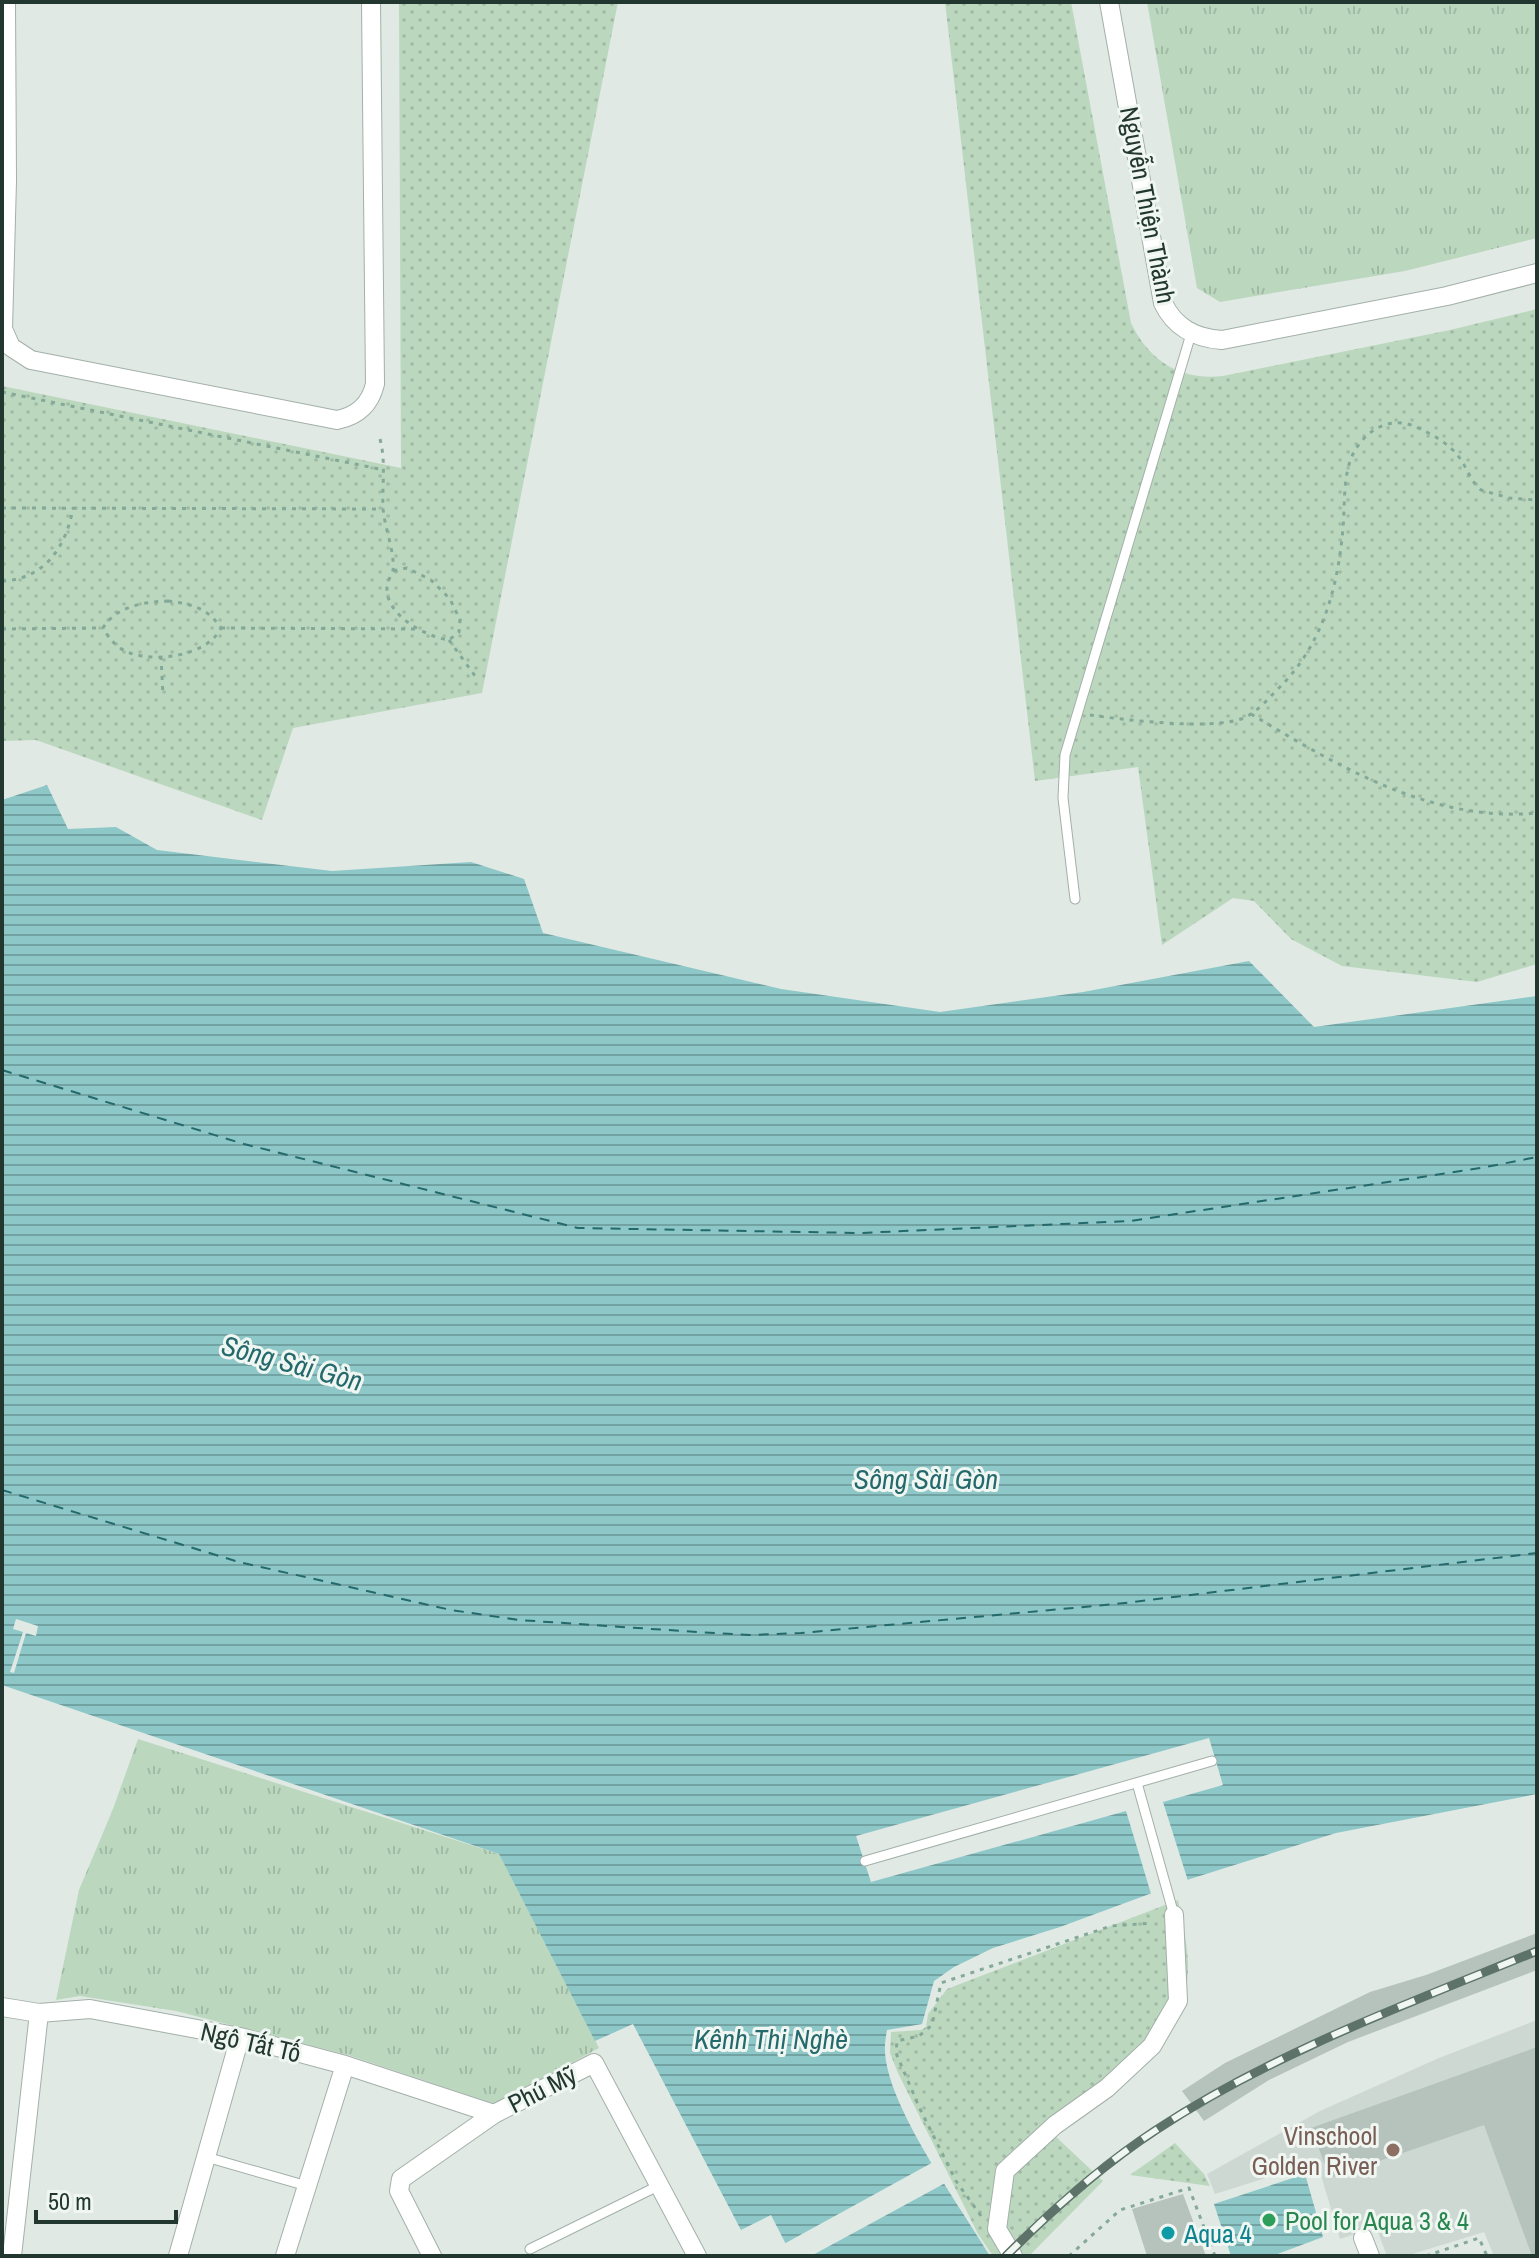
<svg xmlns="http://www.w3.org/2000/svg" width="1539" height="2258" viewBox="0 0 1539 2258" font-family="'Archivo Narrow',sans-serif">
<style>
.built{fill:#ced8d2}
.grass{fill:url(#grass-tufts)}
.park{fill:url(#park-dots)}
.water{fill:url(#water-rules)}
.pier{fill:#e0e9e3}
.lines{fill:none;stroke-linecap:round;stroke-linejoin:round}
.ferry{stroke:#24696c;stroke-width:2;stroke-dasharray:10 8;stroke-linecap:butt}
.building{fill:#b5c3bc}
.service-casing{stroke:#a3b0a9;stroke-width:11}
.minor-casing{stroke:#a3b0a9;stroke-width:20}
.path{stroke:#84a998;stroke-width:3;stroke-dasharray:4 6;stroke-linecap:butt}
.service{stroke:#fff;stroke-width:9}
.minor{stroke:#fff;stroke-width:18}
.rail-casing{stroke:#5d736a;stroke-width:9}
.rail{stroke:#f0f6f2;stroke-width:6;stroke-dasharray:18;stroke-linecap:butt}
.education-dot{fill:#8d6e63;stroke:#f0f6f2;stroke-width:3}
.leisure-dot{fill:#2e9e5b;stroke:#f0f6f2;stroke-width:3}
.culture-dot{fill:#0f9aa8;stroke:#f0f6f2;stroke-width:3}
.labels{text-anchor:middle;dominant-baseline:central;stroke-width:6;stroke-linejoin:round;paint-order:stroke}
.street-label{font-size:26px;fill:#22372f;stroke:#f0f6f2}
.education-label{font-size:26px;fill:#785e54;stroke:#f0f6f2;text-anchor:end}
.leisure-label{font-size:26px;fill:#27864d;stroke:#f0f6f2;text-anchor:start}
.culture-label{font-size:26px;fill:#0d838f;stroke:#f0f6f2;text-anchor:start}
.water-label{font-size:28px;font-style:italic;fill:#24696c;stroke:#f0f6f2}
</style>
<defs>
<pattern id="grass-tufts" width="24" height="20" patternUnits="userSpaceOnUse" patternTransform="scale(2)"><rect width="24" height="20" fill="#bbd8bf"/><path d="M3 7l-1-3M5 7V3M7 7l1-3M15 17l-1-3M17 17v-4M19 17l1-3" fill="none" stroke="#a0baa4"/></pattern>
<pattern id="park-dots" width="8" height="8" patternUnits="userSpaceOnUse" patternTransform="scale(2)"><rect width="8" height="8" fill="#bbd8bf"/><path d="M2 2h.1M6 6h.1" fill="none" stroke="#a0baa4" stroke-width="1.8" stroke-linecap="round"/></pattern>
<pattern id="water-rules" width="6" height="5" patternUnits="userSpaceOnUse" patternTransform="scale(2)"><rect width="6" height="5" fill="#8dc7c8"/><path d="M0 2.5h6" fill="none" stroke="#73a2a3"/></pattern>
</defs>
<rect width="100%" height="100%" fill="#e0e9e3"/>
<!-- built -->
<path class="built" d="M 1537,2020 L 1537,2256 L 1494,2256 L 1484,2232 L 1406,2256 L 1387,2256 L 1376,2227 L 1340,2239 L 1317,2162 L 1215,2194 L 1207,2174 L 1320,2111 L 1439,2058 Z"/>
<!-- grass -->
<path class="grass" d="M 1147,2 L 1537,2 L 1537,238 L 1405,271 L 1220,302 L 1197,288 Z
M 138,1739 L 499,1854 L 599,2048 L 495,2104 L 348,2055 L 176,2011 L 80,1996 L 56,2000 L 79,1890 L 113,1809 Z"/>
<!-- park -->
<path class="park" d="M 399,2 L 618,2 L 482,693 L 293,728 L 262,820 L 36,740 L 2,741 L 2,386 L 401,468 Z
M 945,2 L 1071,2 L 1131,323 C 1149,361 1181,381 1223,376 L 1450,330 L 1537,309 L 1537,964 L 1477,982 L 1342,966 L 1291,939 L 1254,901 L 1233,898 L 1162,945 L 1138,767 L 1035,781 Z
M 1178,1900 C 1182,1920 1187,1941 1188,1962 C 1190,2051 1116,2090 1053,2134 L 1103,2181 L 1029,2256 L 993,2256 L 978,2234 L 898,2073 L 890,2053 L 891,2032 L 921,2030 L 926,2027 L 928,2014 L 947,1989 Z
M 1175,2143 L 1204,2174 L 1210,2186 L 1130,2175 Z"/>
<!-- water -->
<path class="water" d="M 47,785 L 68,829 L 116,827 L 157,850 L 332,871 L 471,862 L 524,879 L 543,933 L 781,989 L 940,1012 L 1083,992 L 1249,961 L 1314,1027 L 1537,996 L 1537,1794 L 1336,1833 L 1190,1879 L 1060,1927 L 993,1948 L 954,1967 L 934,1981 L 922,2024 L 887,2030 C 885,2041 884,2050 886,2061 C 895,2117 960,2206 990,2256 L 792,2256 L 771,2215 L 741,2230 L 633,2024 L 595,2041 L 499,1854 L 2,1685 L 2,800 Z
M 1305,2174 L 1323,2237 L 1272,2256 L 1231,2256 L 1214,2204 Z"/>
<!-- pier -->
<path class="pier" d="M 16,1619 L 38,1626 L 36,1636 L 26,1633 L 14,1673 L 10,1672 L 23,1632 L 13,1629 Z
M 1209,1738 L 1223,1785 L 1163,1802 L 1189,1884 L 1152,1897 L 1126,1811 L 871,1882 L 856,1836 Z
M 937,2160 L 949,2181 L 811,2256 L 788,2256 L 782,2245 Z"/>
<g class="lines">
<!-- ferry -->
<path class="ferry" d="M 2,1070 L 244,1144 L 578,1228 L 860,1233 L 1130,1221 L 1481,1168 L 1537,1157
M 2,1490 L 239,1562 L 451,1610 L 519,1620 L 697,1632 L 749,1635 L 801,1633 L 1116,1604 L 1537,1553"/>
</g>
<!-- building -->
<path class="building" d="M 1537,1933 L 1537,1970 L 1348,2042 L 1269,2080 L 1204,2121 L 1182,2091 L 1225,2063 L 1370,1992 L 1426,1975 Z
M 1537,2047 L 1537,2256 L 1532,2256 L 1484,2125 L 1330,2178 L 1311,2128 Z
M 1183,2194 L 1206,2256 L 1147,2256 L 1132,2209 Z"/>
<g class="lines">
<defs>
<path id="service" d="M 1075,899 L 1063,798 L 1065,755 L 1191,334
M 1137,1783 L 1174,1915
M 865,1861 L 1212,1761
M 206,2157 L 307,2186
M 530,2249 L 658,2186"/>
<path id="minor" d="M 6,2 L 7,181 L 3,329 L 11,347 L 31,360 L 337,420 C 357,416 370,405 375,384 L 371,2
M 1109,2 L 1163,303 C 1175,328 1195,338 1222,340 L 1447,296 L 1537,273
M 2,2007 L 39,2013 L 90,2009 L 240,2037 L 345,2065 L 494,2114
M 1363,2238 L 1370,2256
M 12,2256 L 39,2013
M 178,2256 L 240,2037
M 285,2256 L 345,2065
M 432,2256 L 399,2191 L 401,2179 L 494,2114 L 594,2063 L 697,2256
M 1013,2256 L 997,2229 L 1005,2171 L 1055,2125 L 1107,2088 L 1152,2046 L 1178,2001 L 1174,1915"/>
</defs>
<!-- service casing -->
<use href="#service" class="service-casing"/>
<!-- minor casing -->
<use href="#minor" class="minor-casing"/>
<!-- path -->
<path class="path" d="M 2,392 L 384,470
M 380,439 C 386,462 382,484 383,508 C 384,526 395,552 393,570 C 392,575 387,581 387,587 C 385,615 426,637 449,640 L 459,632 L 460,620 L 450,599 L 431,580 L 407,568 L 393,571
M 2,508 L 383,509
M 2,581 C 45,579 66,547 73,508
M 168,601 C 191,604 208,608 221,628 C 208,655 158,663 130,653 C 118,649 109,639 103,628 C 116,606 144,602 168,601 Z
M 221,628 L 418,629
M 2,629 L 103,628
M 449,640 L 478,680
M 161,656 L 163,696
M 1251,714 C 1338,766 1432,823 1537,813
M 1090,715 C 1125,720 1209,730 1241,719 C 1257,714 1271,695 1283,684 C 1324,640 1338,586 1343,528 C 1345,506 1343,483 1350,461 C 1359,436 1384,416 1411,425 C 1429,432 1451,444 1461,460 C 1468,470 1471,482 1481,490 L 1509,498 L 1537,500
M 981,2216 L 956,2181 L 920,2109 L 896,2053 L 897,2041 L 919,2036 L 932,2025 L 941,1983 L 1111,1926 L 1152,1923
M 1069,2256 L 1120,2210 L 1189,2188 L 1215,2256
M 1426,2256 L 1479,2238 L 1487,2256"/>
<!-- service -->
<use href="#service" class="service"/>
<!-- minor -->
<use href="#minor" class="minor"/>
<defs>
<path id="rail" d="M 1006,2256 C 1052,2210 1101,2166 1156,2130 C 1273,2053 1407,2004 1537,1951"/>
</defs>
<!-- rail casing -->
<use href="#rail" class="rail-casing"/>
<!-- rail -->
<use href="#rail" class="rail"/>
</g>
<!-- markers -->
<circle class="education-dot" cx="1393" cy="2150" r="8"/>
<circle class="leisure-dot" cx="1269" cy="2220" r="8"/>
<circle class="culture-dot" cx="1168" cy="2233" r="8"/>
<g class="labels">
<!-- street labels -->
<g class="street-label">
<text transform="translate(1148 205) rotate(79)">Nguyễn Thiện Thành</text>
<text transform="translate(251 2042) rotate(13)">Ngô Tất Tố</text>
<text transform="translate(542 2089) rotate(-27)">Phú Mỹ</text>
</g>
<!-- education labels -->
<g class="education-label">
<text x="1377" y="2135">Vinschool<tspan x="1377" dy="30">Golden River</tspan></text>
</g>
<!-- leisure labels -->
<g class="leisure-label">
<text x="1285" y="2220">Pool for Aqua 3 &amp; 4</text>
</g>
<!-- culture labels -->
<g class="culture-label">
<text x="1184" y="2233">Aqua 4</text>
</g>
<!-- water labels -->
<g class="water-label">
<text transform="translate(292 1363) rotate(15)">Sông Sài Gòn</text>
<text x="926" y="1479">Sông Sài Gòn</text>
<text x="771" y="2039">Kênh Thị Nghè</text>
</g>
</g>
<!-- border -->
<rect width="1539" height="2258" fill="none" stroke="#22372f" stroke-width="8"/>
<!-- scale -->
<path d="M36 2210v12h140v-12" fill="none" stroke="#22372f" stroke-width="4"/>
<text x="48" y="2210" font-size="24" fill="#22372f" stroke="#f0f6f2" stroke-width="6" paint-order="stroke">50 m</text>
</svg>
